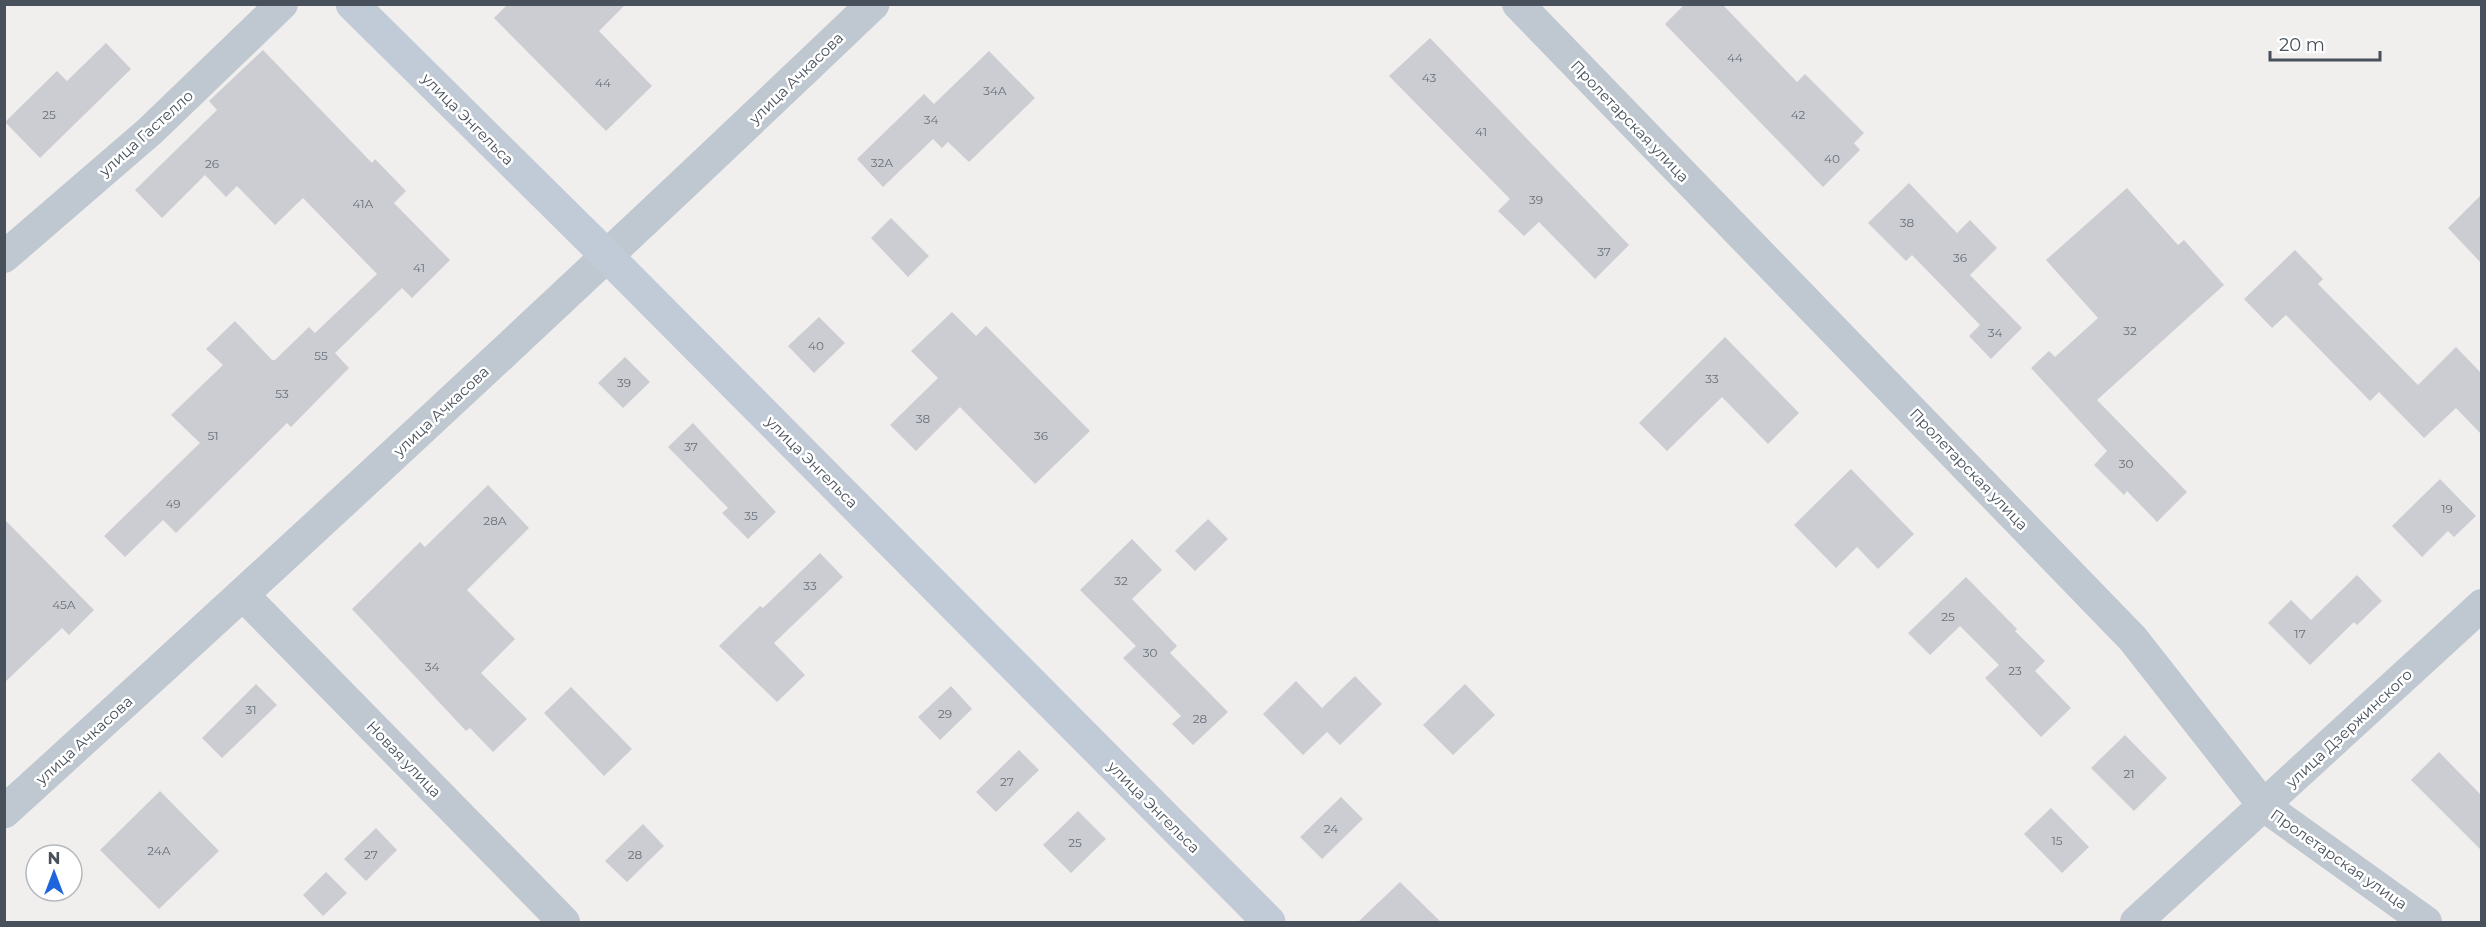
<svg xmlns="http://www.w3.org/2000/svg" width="2486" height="927" viewBox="0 0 2486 927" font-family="Montserrat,sans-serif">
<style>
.building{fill:#cbcdd3}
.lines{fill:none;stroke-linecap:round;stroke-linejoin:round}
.minor{stroke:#bfc8d0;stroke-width:32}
.tertiary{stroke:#bfc8d0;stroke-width:33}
.secondary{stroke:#c1cad7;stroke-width:33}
.labels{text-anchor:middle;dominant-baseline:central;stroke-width:5;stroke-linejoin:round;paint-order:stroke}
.number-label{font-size:12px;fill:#686f79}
.street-label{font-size:15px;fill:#47505b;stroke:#fff}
</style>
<rect width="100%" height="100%" fill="#f1eeee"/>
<!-- building -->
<path class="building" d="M 508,4 L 626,4 L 599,31 L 652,86 L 606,131 L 494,18 Z
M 1685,4 L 1722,4 L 1797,82 L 1805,74 L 1864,133 L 1854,143 L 1860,150 L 1823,187 L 1665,24 Z
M 1430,38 L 1629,245 L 1595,279 L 1539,222 L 1524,236 L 1498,211 L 1510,199 L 1389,76 Z
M 106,43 L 131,69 L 40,158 L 5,122 L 57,71 L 67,81 Z
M 263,50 L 372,163 L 375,159 L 406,191 L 394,203 L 450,260 L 412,298 L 402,288 L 335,353 L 349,368 L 291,427 L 287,423 L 176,533 L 163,520 L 125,557 L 104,536 L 200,443 L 171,415 L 223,365 L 206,349 L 235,321 L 272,360 L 275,360 L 309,327 L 315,333 L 377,274 L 303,198 L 275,225 L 237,186 L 226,197 L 205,175 L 162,218 L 135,190 L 217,110 L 209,101 Z
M 989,51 L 1035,98 L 969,162 L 948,142 L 942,148 L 933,139 L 883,187 L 857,159 L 924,94 L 934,104 Z
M 1909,183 L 1957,233 L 1970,220 L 1997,248 L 1970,275 L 2022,328 L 1991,359 L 1969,336 L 1980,325 L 1912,255 L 1906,261 L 1868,223 Z
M 2127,188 L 2178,245 L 2184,240 L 2224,285 L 2097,400 L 2187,492 L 2157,522 L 2127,491 L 2124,495 L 2094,465 L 2107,451 L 2031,368 L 2049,351 L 2055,357 L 2098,318 L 2046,260 Z
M 2481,195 L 2481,263 L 2448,228 Z
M 891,218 L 929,256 L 908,277 L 871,238 Z
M 2295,250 L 2323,279 L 2318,284 L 2418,385 L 2456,347 L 2481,373 L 2481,434 L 2456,408 L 2424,438 L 2379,392 L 2370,401 L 2286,315 L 2272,328 L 2244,299 Z
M 952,312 L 976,336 L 986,326 L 1090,431 L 1035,484 L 960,407 L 916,451 L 890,425 L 938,378 L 911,351 Z
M 819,317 L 845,343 L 814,373 L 788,346 Z
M 1725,337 L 1799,413 L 1768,444 L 1722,397 L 1667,451 L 1639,423 Z
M 625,357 L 650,382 L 623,408 L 598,383 Z
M 693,423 L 776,512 L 748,539 L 722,513 L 728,508 L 668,447 Z
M 1851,469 L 1914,534 L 1878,569 L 1857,547 L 1836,568 L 1794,525 Z
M 2440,479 L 2476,516 L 2454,537 L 2448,531 L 2422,557 L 2392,526 Z
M 488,485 L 529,528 L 467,590 L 515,639 L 481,673 L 527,719 L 493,752 L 470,728 L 466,731 L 352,609 L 420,542 L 425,547 Z
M 4,519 L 94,610 L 69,635 L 62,628 L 4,683 Z
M 1208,519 L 1228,539 L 1195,571 L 1175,551 Z
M 1132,539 L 1162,570 L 1132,599 L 1177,646 L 1170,653 L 1228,712 L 1193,745 L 1172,724 L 1181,716 L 1123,658 L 1136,646 L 1080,590 Z
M 820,553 L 843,577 L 774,643 L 805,675 L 777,702 L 719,646 L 760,606 L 763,608 Z
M 2357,575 L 2382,601 L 2357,625 L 2354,622 L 2310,665 L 2268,623 L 2291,600 L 2311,620 Z
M 1966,577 L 2017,629 L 2015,631 L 2045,661 L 2035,671 L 2071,708 L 2041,737 L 1985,678 L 1999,665 L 1960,626 L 1930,655 L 1908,633 Z
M 1355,676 L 1382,704 L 1340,745 L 1327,732 L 1303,755 L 1263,714 L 1296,681 L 1322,708 Z
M 256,684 L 277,705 L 222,758 L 202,738 Z
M 1465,684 L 1495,715 L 1453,755 L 1423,725 Z
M 951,686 L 972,709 L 940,740 L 918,717 Z
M 571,687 L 632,749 L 604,776 L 544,713 Z
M 2125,735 L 2167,778 L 2134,811 L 2091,768 Z
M 1019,750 L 1039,770 L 996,812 L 976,792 Z
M 2439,752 L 2481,795 L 2481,850 L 2411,780 Z
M 160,791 L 219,851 L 159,909 L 100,850 Z
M 1341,797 L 1363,819 L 1322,859 L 1300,837 Z
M 2051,808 L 2089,847 L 2062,873 L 2024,834 Z
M 1078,811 L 1106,839 L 1071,873 L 1043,845 Z
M 643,824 L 664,846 L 627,882 L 605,861 Z
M 376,828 L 397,850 L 366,881 L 344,859 Z
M 326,872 L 347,893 L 323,916 L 303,895 Z
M 1400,882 L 1441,922 L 1358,922 Z"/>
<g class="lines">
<!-- minor -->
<path class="minor" d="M 1518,4 L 2133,639 L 2264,806 L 2426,922
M 4,257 L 150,131 L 282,4
M 243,595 L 564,922
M 2136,922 L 2482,605"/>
<!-- tertiary -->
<path class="tertiary" d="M 4,812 C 297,546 587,277 873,4"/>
<!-- secondary -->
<path class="secondary" d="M 352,4 L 607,256 L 1269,922"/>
</g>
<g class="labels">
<!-- number labels -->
<g class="number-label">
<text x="1735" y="57">44</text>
<text x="1429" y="77">43</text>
<text x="603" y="82">44</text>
<text x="995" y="90">34А</text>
<text x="49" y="114">25</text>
<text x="1798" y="114">42</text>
<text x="931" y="119">34</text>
<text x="1481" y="131">41</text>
<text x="1832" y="158">40</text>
<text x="882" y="162">32А</text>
<text x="212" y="163">26</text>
<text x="1536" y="199">39</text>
<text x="363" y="203">41А</text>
<text x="1907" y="222">38</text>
<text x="1604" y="251">37</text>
<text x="1960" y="257">36</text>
<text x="419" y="267">41</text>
<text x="2130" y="330">32</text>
<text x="1995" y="332">34</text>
<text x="816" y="345">40</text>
<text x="321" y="355">55</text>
<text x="1712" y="378">33</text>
<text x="624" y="382">39</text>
<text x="282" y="393">53</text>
<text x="923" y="418">38</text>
<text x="213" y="435">51</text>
<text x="1041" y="435">36</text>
<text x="691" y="446">37</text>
<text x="2126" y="463">30</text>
<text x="173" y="503">49</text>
<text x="2447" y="508">19</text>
<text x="751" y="515">35</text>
<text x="495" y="520">28А</text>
<text x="1121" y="580">32</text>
<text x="810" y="585">33</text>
<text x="64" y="604">45А</text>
<text x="1948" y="616">25</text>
<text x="2300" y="633">17</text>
<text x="1150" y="652">30</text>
<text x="432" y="666">34</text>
<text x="2015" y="670">23</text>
<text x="251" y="709">31</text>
<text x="945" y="713">29</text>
<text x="1200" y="718">28</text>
<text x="2129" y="773">21</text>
<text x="1007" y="781">27</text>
<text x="1331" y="828">24</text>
<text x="2057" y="840">15</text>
<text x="1075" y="842">25</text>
<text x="159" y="850">24А</text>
<text x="371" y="854">27</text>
<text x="635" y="854">28</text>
</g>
<!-- street labels -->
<g class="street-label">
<text transform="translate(796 78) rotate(-44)">улица Ачкасова</text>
<text transform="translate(468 119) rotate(45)">улица Энгельса</text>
<text transform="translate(1630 121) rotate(46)">Пролетарская улица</text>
<text transform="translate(146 133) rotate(-42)">улица Гастелло</text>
<text transform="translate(441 411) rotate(-43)">улица Ачкасова</text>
<text transform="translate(812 462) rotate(45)">улица Энгельса</text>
<text transform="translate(1969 469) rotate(46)">Пролетарская улица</text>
<text transform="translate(2349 728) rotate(-43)">улица Дзержинского</text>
<text transform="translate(84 740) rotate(-42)">улица Ачкасова</text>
<text transform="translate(404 759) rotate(46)">Новая улица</text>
<text transform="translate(1154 807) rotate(45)">улица Энгельса</text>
<text transform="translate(2339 859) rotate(35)">Пролетарская улица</text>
</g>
</g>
<!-- border -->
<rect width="2486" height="927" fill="none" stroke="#47505b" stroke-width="12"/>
<!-- north arrow -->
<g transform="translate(54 873)"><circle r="28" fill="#ffffff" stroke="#b5b9bd" stroke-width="1.5"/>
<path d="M0-4.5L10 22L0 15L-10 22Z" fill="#1e65db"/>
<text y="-9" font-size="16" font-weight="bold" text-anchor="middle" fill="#47505b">N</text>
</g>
<!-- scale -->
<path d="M2270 51v9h110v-9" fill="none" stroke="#47505b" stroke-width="3"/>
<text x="2279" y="51" font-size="18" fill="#47505b" stroke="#ffffff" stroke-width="4.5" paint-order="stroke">20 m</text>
</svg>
